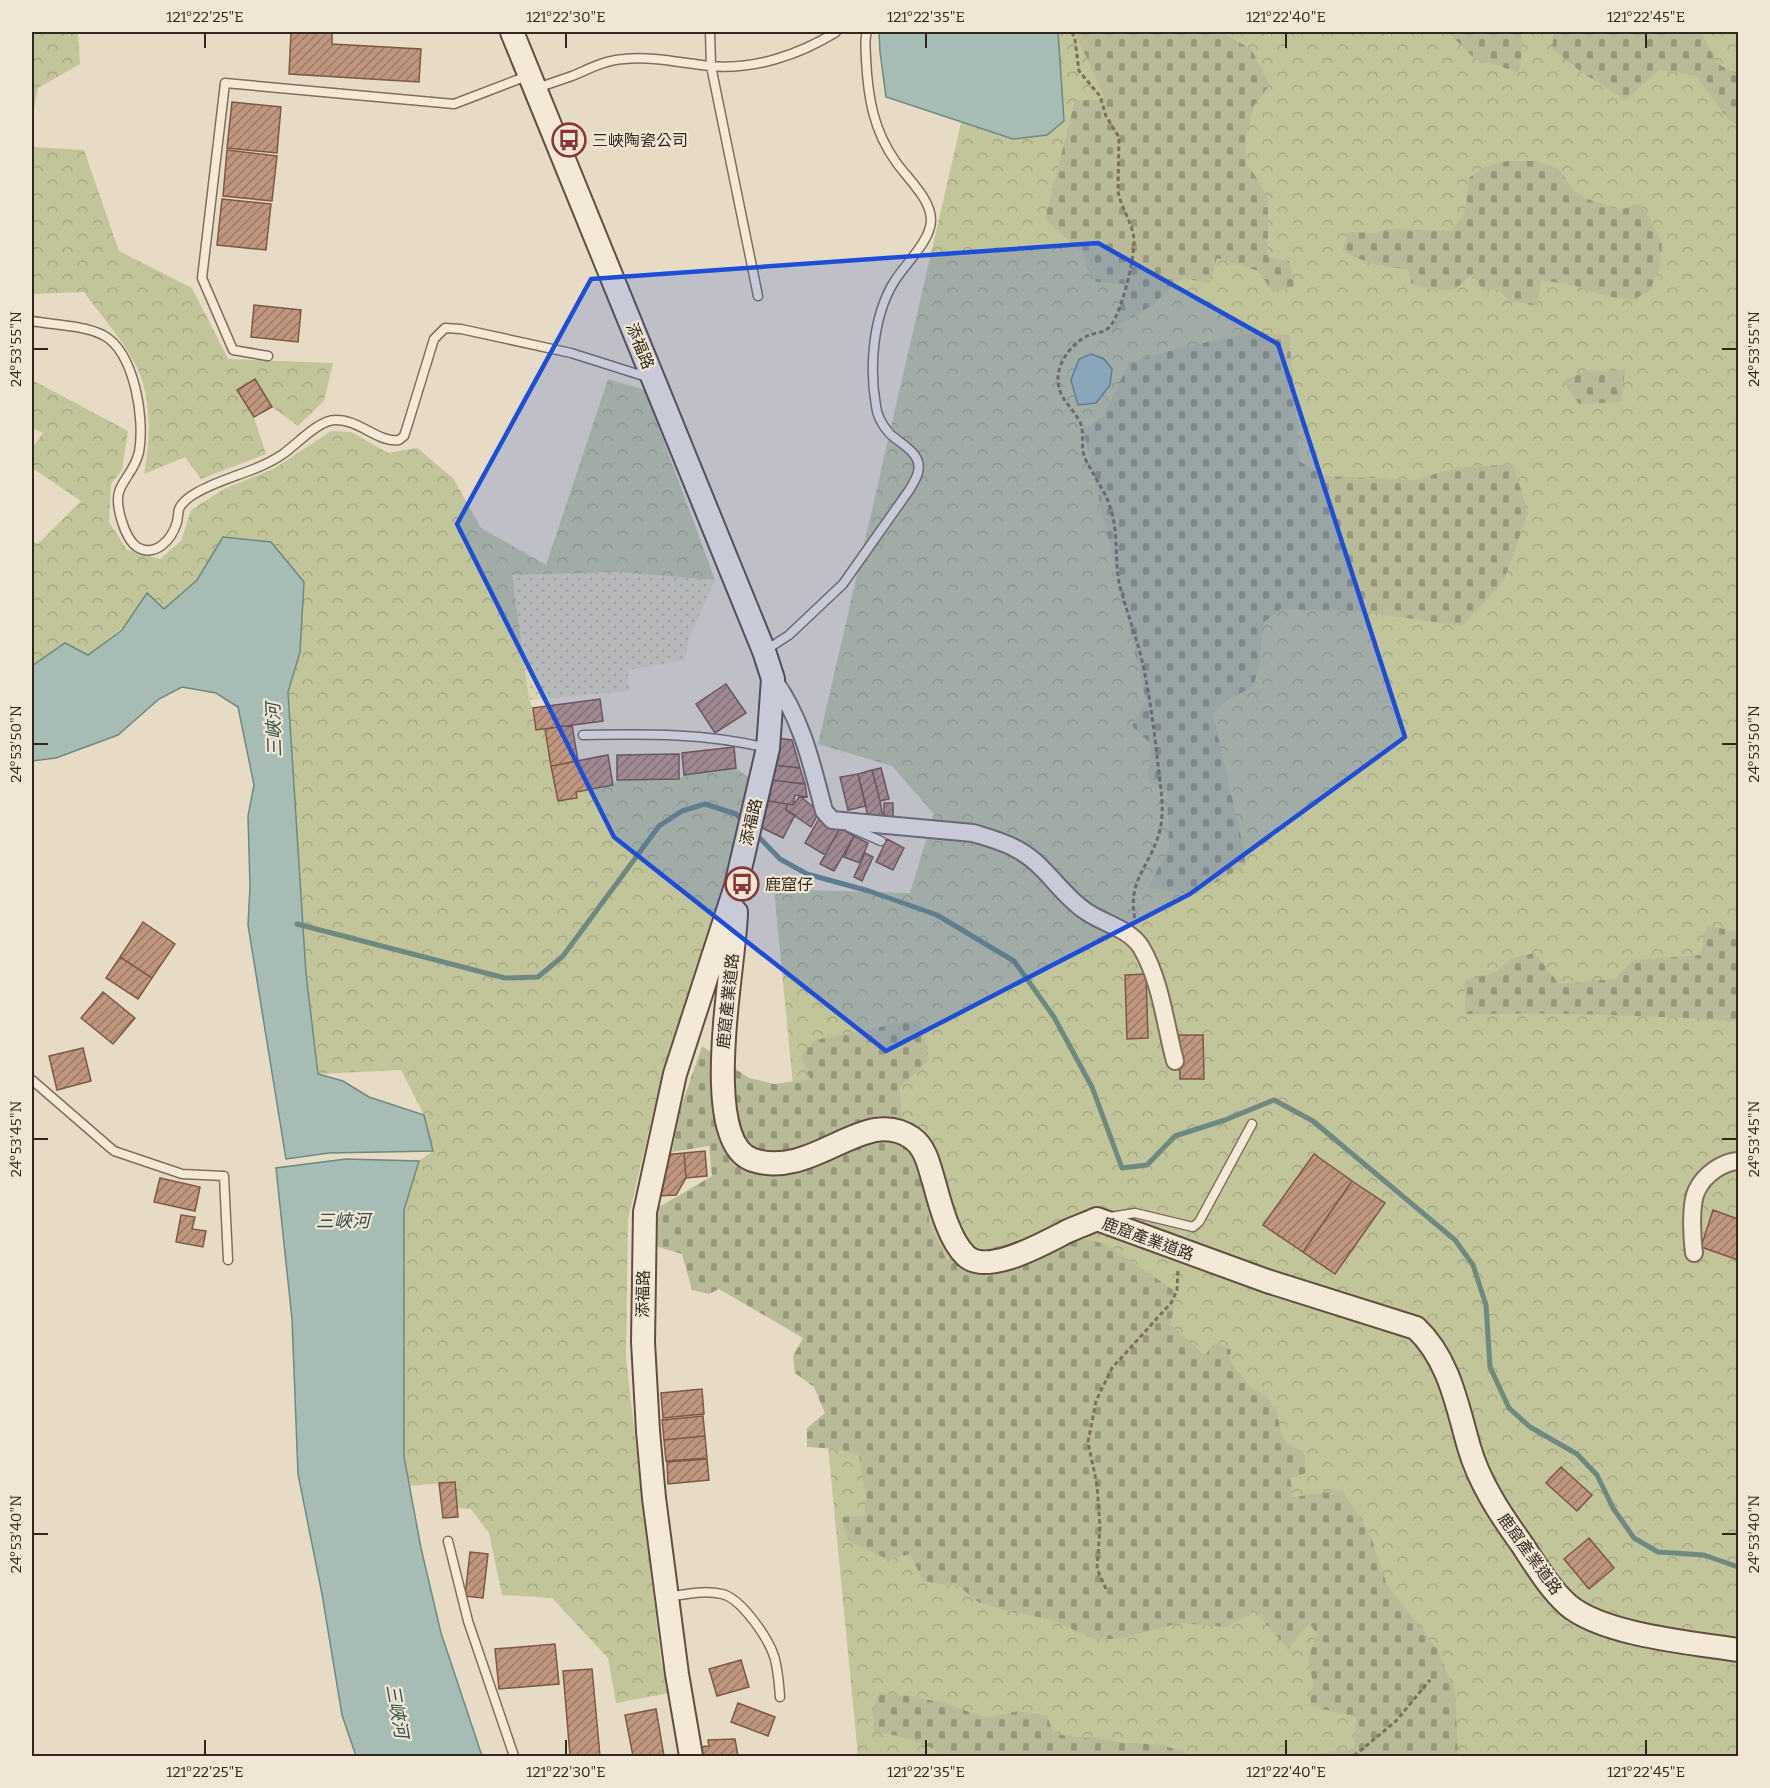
<svg xmlns="http://www.w3.org/2000/svg" width="1770" height="1788" viewBox="0 0 1770 1788" font-family="Bitter,'Noto Sans TC',serif">
<style>
.farmland{fill:url(#farmland-dots)}
.forest{fill:url(#forest-crowns)}
.cemetery{fill:url(#cemetery-stones)}
.water{fill:#a6bcb4;stroke:#6e8980;stroke-width:1.5}
.lines{fill:none;stroke-linecap:round;stroke-linejoin:round}
.stream{stroke:#6e8980;stroke-width:5}
.building{fill:url(#building-hatch);stroke:#7c5846;stroke-width:1.5}
.lane-casing{stroke:#806e5d;stroke-width:11}
.street-casing{stroke:#806e5d;stroke-width:20}
.secondary-casing{stroke:#624f40;stroke-width:26}
.path{stroke:#806e5d;stroke-width:3;stroke-dasharray:4.5 3;stroke-linecap:butt}
.lane{stroke:#f4e9d7;stroke-width:8}
.street{stroke:#f4e9d7;stroke-width:16}
.secondary{stroke:#f4e9d7;stroke-width:22}
.marked{fill:#1d4ed8;fill-opacity:0.2;stroke:#1d4ed8;stroke-width:4.5;stroke-linejoin:round}
.ticks{fill:none;stroke:#32271f;stroke-width:2}
.labels{text-anchor:middle;dominant-baseline:central;stroke-width:4.5;stroke-linejoin:round;paint-order:stroke}
.poi-label{font-size:16px;fill:#32271f;stroke:#f0e6d3;text-anchor:start}
.street-label{font-size:16px;fill:#32271f;stroke:#f0e6d3}
.water-label{font-size:18px;font-style:italic;fill:#30504c;stroke:#f0e6d3}
.neatline{fill:none;stroke:#32271f;stroke-width:2}
.ticks-label{font-size:15px;text-anchor:middle;fill:#32271f}
</style>
<defs>
<pattern id="farmland-dots" width="8" height="8" patternUnits="userSpaceOnUse" patternTransform="scale(1.5)"><rect width="8" height="8" fill="#dcd3b3"/><path d="M2 2h.1M6 6h.1" fill="none" stroke="#bdb59a" stroke-width="1.8" stroke-linecap="round"/></pattern>
<pattern id="forest-crowns" width="20" height="18" patternUnits="userSpaceOnUse" patternTransform="scale(1.5)"><rect width="20" height="18" fill="#c2c49a"/><path d="M2 6a3 3 0 1 1 6 0M12 15a3 3 0 1 1 6 0" fill="none" stroke="#a7a884"/></pattern>
<pattern id="cemetery-stones" width="16" height="16" patternUnits="userSpaceOnUse" patternTransform="scale(1.5)"><rect width="16" height="16" fill="#b8ba98"/><path d="M2 7V4a2 2 0 0 1 4 0v3zM10 15v-3a2 2 0 0 1 4 0v3z" fill="#96977b"/></pattern>
<pattern id="building-hatch" width="6" height="6" patternUnits="userSpaceOnUse" patternTransform="scale(1.5)"><rect width="6" height="6" fill="#c1967f"/><path d="M-1 1l2-2M0 6l6-6M5 7l2-2" fill="none" stroke="#9d7a67"/></pattern>
</defs>
<rect width="100%" height="100%" fill="#e8dbc5"/>
<!-- farmland -->
<path class="farmland" d="M 617,572 L 715,580 L 689,638 L 685,660 L 628,670 L 630,691 L 529,700 L 512,575 Z"/>
<!-- forest -->
<path class="forest" d="M 32,32 L 78,32 L 80,64 L 38,88 L 32,120 Z
M 982,32 L 1738,32 L 1738,1756 L 858,1756 L 774,889 L 910,893 L 934,814 L 892,766 L 818,744 Z
M 32,147 L 84,150 L 119,251 L 192,288 L 228,359 L 333,363 L 324,401 L 298,426 L 272,407 L 254,379 L 237,390 L 254,417 L 266,454 L 201,479 L 185,457 L 144,474 C 150,442 152,403 139,372 C 128,345 101,316 84,292 L 32,294 Z
M 608,379 L 645,390 L 715,580 L 617,572 L 512,575 L 529,700 L 533,708 L 536,730 L 545,729 L 558,801 L 577,798 L 576,792 L 613,785 L 617,780 L 679,779 L 684,775 L 736,768 L 749,778 L 721,901 L 662,1075 L 628,1219 L 626,1358 L 661,1661 L 669,1693 L 616,1703 L 608,1658 L 552,1598 L 502,1595 L 489,1533 L 471,1509 L 457,1508 L 455,1482 L 410,1486 L 404,1457 L 404,1210 L 419,1161 L 433,1151 L 424,1115 L 401,1070 L 318,1074 L 306,974 L 288,692 L 300,652 L 223,537 L 197,580 L 164,609 L 147,594 L 127,624 L 88,655 L 65,643 L 32,666 L 32,541 L 38,544 L 81,501 L 32,468 L 32,448 L 43,433 L 32,428 L 32,380 L 128,431 L 122,470 L 111,484 L 109,522 L 127,550 L 160,559 L 181,541 L 191,510 L 224,489 L 275,468 L 331,431 L 351,432 L 388,453 L 417,448 L 453,478 L 481,528 L 546,565 Z"/>
<!-- cemetery -->
<path class="cemetery" d="M 1075,32 L 1221,32 L 1251,49 L 1270,85 L 1254,105 L 1245,138 L 1246,163 L 1258,180 L 1268,200 L 1268,257 L 1289,261 L 1295,286 L 1273,292 L 1258,271 L 1217,258 L 1210,283 L 1182,278 L 1152,305 L 1112,330 L 1128,284 L 1096,282 L 1085,264 L 1083,253 L 1045,219 L 1075,101 L 1105,99 Z
M 1448,32 L 1520,32 L 1523,39 L 1519,72 L 1475,59 Z
M 1554,32 L 1674,32 L 1678,35 L 1702,34 L 1718,64 L 1738,75 L 1738,125 L 1728,119 L 1696,76 L 1659,70 L 1626,100 L 1583,73 L 1552,49 Z
M 1507,161 L 1535,161 L 1559,169 L 1571,188 L 1584,198 L 1620,210 L 1641,203 L 1662,243 L 1659,270 L 1650,290 L 1633,300 L 1605,296 L 1573,285 L 1541,280 L 1537,306 L 1511,301 L 1497,290 L 1482,289 L 1473,274 L 1455,289 L 1437,291 L 1412,284 L 1408,269 C 1384,267 1362,263 1343,250 L 1347,232 L 1375,233 L 1388,229 L 1451,231 L 1465,212 L 1469,178 L 1485,167 Z
M 1251,333 L 1289,335 L 1300,462 L 1326,476 L 1414,480 L 1456,468 L 1513,464 L 1528,513 L 1503,582 L 1462,626 L 1365,612 L 1281,609 L 1263,623 L 1259,667 L 1253,687 L 1229,699 L 1213,714 L 1247,864 L 1197,894 L 1148,888 L 1169,847 L 1167,793 L 1148,780 L 1151,744 L 1132,726 L 1146,700 L 1083,430 L 1104,415 L 1129,363 L 1175,349 Z
M 1625,370 L 1621,402 L 1579,404 L 1563,381 L 1586,371 Z
M 1706,925 L 1738,932 L 1738,1014 L 1734,1021 C 1644,1015 1555,1012 1465,1014 L 1465,981 L 1496,972 L 1513,958 L 1535,953 L 1559,984 L 1614,979 L 1634,960 L 1701,955 Z
M 920,1019 L 929,1060 L 899,1087 L 904,1143 L 929,1188 L 929,1224 L 946,1259 L 986,1277 L 1081,1238 L 1105,1244 L 1178,1293 L 1170,1324 L 1205,1356 L 1214,1342 L 1231,1350 L 1230,1361 L 1250,1387 L 1265,1395 L 1277,1411 L 1280,1430 L 1288,1445 L 1304,1452 L 1306,1473 L 1290,1479 L 1294,1497 L 1342,1490 L 1370,1534 L 1387,1585 L 1438,1650 L 1455,1693 L 1458,1756 L 1307,1756 L 1354,1748 L 1356,1717 L 1310,1706 L 1313,1682 L 1308,1658 L 1317,1634 L 1309,1623 L 1288,1649 L 1255,1611 L 1227,1627 L 1179,1623 L 1120,1639 L 1095,1639 L 1048,1619 L 1008,1611 L 978,1602 L 960,1587 L 923,1581 L 910,1554 L 889,1560 L 848,1540 L 841,1518 L 865,1516 L 866,1497 L 859,1454 L 838,1449 L 807,1447 L 807,1428 L 825,1413 L 814,1387 L 795,1373 L 793,1356 L 803,1338 L 719,1289 L 709,1294 L 692,1290 L 682,1254 L 655,1246 L 659,1207 L 712,1176 L 709,1146 L 672,1152 L 681,1107 L 702,1046 L 749,1078 L 774,1084 L 810,1079 L 801,1056 L 815,1040 Z
M 879,1693 L 910,1696 L 944,1703 L 987,1718 L 1018,1711 L 1047,1716 L 1054,1734 L 1084,1738 L 1096,1737 L 1116,1742 L 1160,1745 L 1184,1751 L 1186,1756 L 933,1756 L 938,1752 C 920,1740 898,1735 875,1732 L 873,1713 Z"/>
<!-- water -->
<path class="water" d="M 879,32 L 1058,32 L 1064,121 L 1047,135 L 1013,139 L 886,97 L 880,52 Z
M 1091,354 L 1104,359 L 1112,369 L 1110,385 L 1096,403 L 1078,405 L 1071,380 L 1079,359 Z
M 223,537 L 271,542 L 304,582 L 300,652 L 288,692 L 306,974 L 318,1074 L 343,1081 L 369,1097 L 424,1115 L 433,1151 L 329,1153 L 286,1159 L 248,925 L 250,886 L 248,816 L 254,785 L 238,707 L 216,693 L 182,687 L 159,699 L 118,735 L 56,758 L 32,761 L 32,666 L 65,643 L 88,655 L 122,630 L 147,593 L 164,609 L 197,580 Z
M 346,1159 L 419,1161 L 404,1210 L 404,1457 L 421,1548 L 441,1633 L 482,1756 L 356,1756 L 342,1715 L 322,1594 L 298,1474 L 292,1319 L 276,1168 Z"/>
<g class="lines">
<!-- stream -->
<path class="stream" d="M 754,832 L 780,859 L 807,874 L 869,891 L 937,915 L 1014,961 L 1054,1017 L 1092,1087 L 1122,1168 L 1147,1165 L 1175,1136 L 1225,1120 L 1274,1100 L 1313,1121 L 1455,1240 L 1473,1265 L 1486,1305 L 1490,1367 L 1509,1408 L 1530,1427 L 1577,1454 L 1597,1475 L 1613,1508 L 1634,1538 L 1658,1552 L 1704,1555 L 1738,1567
M 297,924 L 505,978 L 538,977 L 563,956 L 659,826 L 682,811 L 705,804 L 736,814 L 743,821"/>
</g>
<!-- building -->
<path class="building" d="M 291,32 L 332,32 L 332,44 L 421,49 L 419,82 L 289,74 Z
M 232,102 L 281,107 L 277,153 L 227,148 Z
M 227,150 L 277,156 L 272,201 L 223,196 Z
M 222,199 L 271,204 L 266,250 L 217,245 Z
M 254,305 L 301,310 L 298,342 L 251,337 Z
M 255,379 L 272,407 L 254,417 L 237,390 Z
M 726,684 L 746,713 L 715,733 L 696,704 Z
M 600,699 L 603,721 L 536,730 L 533,708 Z
M 572,725 L 578,761 L 551,766 L 545,729 Z
M 777,738 L 792,740 L 800,768 L 774,765 Z
M 734,747 L 736,768 L 684,775 L 682,753 Z
M 679,754 L 679,779 L 617,780 L 617,755 Z
M 608,755 L 613,785 L 576,792 L 577,798 L 558,801 L 551,766 Z
M 774,765 L 800,768 L 805,784 L 772,780 Z
M 881,768 L 889,799 L 880,801 L 872,770 Z
M 872,770 L 880,801 L 884,822 L 869,821 L 858,774 Z
M 858,774 L 866,806 L 848,810 L 840,777 Z
M 772,780 L 805,784 L 807,797 L 795,795 L 793,805 L 769,801 Z
M 800,796 L 819,812 L 811,827 L 786,810 L 787,804 L 793,805 Z
M 769,801 L 787,804 L 786,810 L 795,815 L 783,838 L 758,826 Z
M 884,803 L 893,803 L 893,822 L 884,822 Z
M 820,817 L 840,828 L 825,855 L 805,843 Z
M 840,828 L 854,836 L 834,871 L 820,864 Z
M 854,836 L 868,843 L 860,863 L 844,857 Z
M 887,839 L 904,848 L 893,870 L 876,862 Z
M 865,853 L 873,857 L 862,881 L 854,877 Z
M 143,922 L 175,944 L 152,978 L 120,957 Z
M 120,957 L 152,978 L 138,999 L 106,978 Z
M 1146,974 L 1148,1038 L 1127,1039 L 1125,975 Z
M 103,992 L 135,1018 L 113,1044 L 81,1018 Z
M 1179,1035 L 1203,1035 L 1204,1079 L 1180,1079 Z
M 83,1048 L 91,1081 L 57,1090 L 49,1056 Z
M 705,1151 L 707,1176 L 686,1178 L 684,1153 Z
M 684,1153 L 686,1178 L 676,1195 L 658,1196 L 662,1155 Z
M 1314,1154 L 1352,1181 L 1303,1252 L 1263,1225 Z
M 160,1178 L 200,1187 L 195,1211 L 154,1202 Z
M 1352,1181 L 1385,1203 L 1335,1274 L 1303,1252 Z
M 1713,1210 L 1738,1219 L 1738,1260 L 1701,1247 Z
M 181,1215 L 195,1217 L 192,1229 L 206,1231 L 203,1247 L 176,1242 Z
M 702,1389 L 704,1414 L 663,1418 L 661,1393 Z
M 703,1416 L 705,1436 L 664,1440 L 662,1420 Z
M 705,1436 L 707,1458 L 666,1461 L 664,1440 Z
M 707,1459 L 709,1480 L 668,1484 L 667,1462 Z
M 1561,1467 L 1592,1495 L 1577,1511 L 1546,1483 Z
M 455,1482 L 458,1517 L 443,1518 L 439,1483 Z
M 1589,1538 L 1614,1568 L 1589,1589 L 1564,1559 Z
M 470,1552 L 488,1554 L 483,1598 L 465,1596 Z
M 555,1644 L 559,1684 L 499,1689 L 495,1649 Z
M 741,1660 L 749,1687 L 717,1696 L 709,1669 Z
M 592,1669 L 600,1756 L 570,1756 L 563,1671 Z
M 738,1703 L 775,1717 L 768,1736 L 731,1722 Z
M 656,1709 L 664,1756 L 633,1756 L 625,1715 Z
M 735,1739 L 738,1756 L 702,1756 L 700,1747 L 709,1746 L 708,1740 Z"/>
<g class="lines">
<defs>
<path id="lane" d="M 710,32 L 711,66 L 758,296
M 537,88 C 549,84 560,80 572,76 C 589,69 605,60 624,59 C 653,56 681,63 710,66 C 754,70 799,55 836,32
M 32,321 C 54,325 83,325 103,335 C 135,352 145,420 139,452 C 135,470 123,479 119,492 C 115,506 125,539 137,547 C 156,558 172,539 177,522 C 178,518 178,513 179,509 C 182,502 189,497 196,493 C 223,477 257,472 283,454 C 297,444 319,420 335,420 C 359,419 378,443 399,440 L 404,436 L 407,427 L 434,339 L 445,328 L 461,329 L 571,353 L 650,378
M 268,356 L 233,350 L 202,278 L 225,83 L 454,104 L 527,76
M 766,650 L 789,635 L 843,584 L 910,489 C 913,483 917,478 918,472 C 923,454 901,444 890,434 C 883,426 877,416 876,406 C 869,367 873,316 894,282 C 904,265 931,241 931,220 C 931,199 907,178 896,162 C 873,130 868,97 866,59 C 866,50 864,40 867,32
M 583,735 C 648,734 704,733 768,748
M 849,827 L 881,841
M 32,1080 L 114,1151 L 182,1174 L 224,1176 L 228,1260
M 1110,1217 L 1135,1213 L 1193,1227 L 1199,1222 L 1252,1124
M 448,1541 L 468,1621 L 514,1756
M 667,1597 C 685,1594 704,1590 722,1594 C 741,1598 768,1638 774,1656 C 778,1669 779,1683 780,1697"/>
<path id="street" d="M 773,679 C 802,719 812,765 824,811 L 832,820 L 973,833 C 989,838 1006,842 1020,851 C 1045,865 1060,893 1084,910 C 1101,923 1129,928 1141,947 C 1161,981 1165,1024 1175,1061
M 1694,1253 C 1692,1238 1690,1203 1697,1190 C 1704,1175 1722,1162 1738,1161"/>
<path id="secondary" d="M 512,32 L 764,651 L 773,679 L 768,748 L 736,886 L 675,1074 L 645,1212 L 643,1342 L 648,1431 L 654,1498 L 677,1674 L 691,1756
M 736,912 C 736,958 697,1142 753,1160 C 814,1180 865,1104 912,1138 C 926,1148 929,1166 934,1182 C 940,1204 949,1240 966,1256 C 988,1276 1046,1242 1068,1231 C 1077,1227 1088,1223 1097,1219 L 1267,1281 L 1416,1328 C 1449,1359 1457,1405 1469,1447 C 1479,1482 1500,1514 1521,1543 C 1535,1564 1549,1588 1568,1605 C 1603,1635 1693,1643 1738,1650"/>
</defs>
<!-- lane casing -->
<use href="#lane" class="lane-casing"/>
<!-- street casing -->
<use href="#street" class="street-casing"/>
<!-- secondary casing -->
<use href="#secondary" class="secondary-casing"/>
<!-- path -->
<path class="path" d="M 1072,32 L 1075,40 L 1079,71 L 1100,96 L 1106,116 L 1119,137 L 1118,191 C 1121,209 1134,224 1134,242 C 1134,261 1122,310 1111,325 C 1106,333 1096,332 1087,336 C 1072,344 1058,361 1058,379 C 1058,399 1072,406 1080,422 C 1085,433 1080,447 1085,458 C 1093,476 1106,491 1111,510 C 1119,535 1114,562 1120,587 C 1127,613 1137,638 1143,665 C 1152,706 1156,748 1161,790 C 1163,806 1163,825 1157,840 C 1145,872 1128,882 1135,920
M 1106,1589 L 1097,1569 L 1100,1527 L 1097,1485 L 1088,1442 L 1096,1401 L 1112,1368 L 1171,1303 L 1177,1290 L 1178,1269
M 1354,1756 L 1396,1721 L 1430,1680"/>
<!-- lane -->
<use href="#lane" class="lane"/>
<!-- street -->
<use href="#street" class="street"/>
<!-- secondary -->
<use href="#secondary" class="secondary"/>
</g>
<!-- marked area -->
<path class="marked" d="M 1098,243 L 1278,344 L 1405,737 L 1190,894 L 886,1051 L 614,837 L 457,524 L 591,279 Z"/>
<!-- ticks -->
<path class="ticks" d="M 205,33 L 205,48M 566,33 L 566,48M 926,33 L 926,48M 1286,33 L 1286,48M 1646,33 L 1646,48M 33,349 L 48,349M 1722,349 L 1737,349M 33,744 L 48,744M 1722,744 L 1737,744M 33,1139 L 48,1139M 1722,1139 L 1737,1139M 33,1534 L 48,1534M 1722,1534 L 1737,1534M 205,1740 L 205,1755M 566,1740 L 566,1755M 926,1740 L 926,1755M 1286,1740 L 1286,1755M 1646,1740 L 1646,1755"/>
<!-- icons -->
<defs>
<symbol id="bus-ring" viewBox="-11 -11 22 22"><circle r="9.5" fill="#f0e6d3" stroke="#88353b" stroke-width="1.5"/><path d="M-5-6H5V4H4V6H2V4H-2V6H-4V4H-5ZM-3.5-4V0h7V-4ZM-3.5 1.2v1.5H-2V1.2ZM2 1.2v1.5H3.5V1.2Z" fill="#88353b"/></symbol>
</defs>
<g fill-rule="evenodd">
<use href="#bus-ring" x="550" y="121" width="38" height="38"/>
<use href="#bus-ring" x="723" y="865" width="38" height="38"/>
</g>
<g class="labels">
<!-- poi labels -->
<g class="poi-label">
<text x="592" y="140">三峽陶瓷公司</text>
<text x="765" y="884">鹿窟仔</text>
</g>
<!-- street labels -->
<g class="street-label">
<text transform="translate(640 346) rotate(68)">添福路</text>
<text transform="translate(751 822) rotate(-77)">添福路</text>
<text transform="translate(728 1001) rotate(-84)">鹿窟產業道路</text>
<text transform="translate(1148 1239) rotate(20)">鹿窟產業道路</text>
<text transform="translate(643 1294) rotate(-89)">添福路</text>
<text transform="translate(1530 1554) rotate(54)">鹿窟產業道路</text>
</g>
<!-- water labels -->
<g class="water-label">
<text transform="translate(274 730) rotate(-92)">三峽河</text>
<text x="343" y="1221">三峽河</text>
<text transform="translate(397 1711) rotate(80)">三峽河</text>
</g>
</g>
<!-- border -->
<rect width="1770" height="1788" fill="none" stroke="#f0e6d3" stroke-width="66"/>
<rect x="33" y="33" width="1704" height="1722" class="neatline"/>
<g class="ticks-label">
<text x="205" y="22">121°22'25"E</text>
<text x="566" y="22">121°22'30"E</text>
<text x="926" y="22">121°22'35"E</text>
<text x="1286" y="22">121°22'40"E</text>
<text x="1646" y="22">121°22'45"E</text>
<text transform="translate(16 349) rotate(-90)" y="5">24°53'55"N</text>
<text transform="translate(1754 349) rotate(-90)" y="5">24°53'55"N</text>
<text transform="translate(16 744) rotate(-90)" y="5">24°53'50"N</text>
<text transform="translate(1754 744) rotate(-90)" y="5">24°53'50"N</text>
<text transform="translate(16 1139) rotate(-90)" y="5">24°53'45"N</text>
<text transform="translate(1754 1139) rotate(-90)" y="5">24°53'45"N</text>
<text transform="translate(16 1534) rotate(-90)" y="5">24°53'40"N</text>
<text transform="translate(1754 1534) rotate(-90)" y="5">24°53'40"N</text>
<text x="205" y="1777">121°22'25"E</text>
<text x="566" y="1777">121°22'30"E</text>
<text x="926" y="1777">121°22'35"E</text>
<text x="1286" y="1777">121°22'40"E</text>
<text x="1646" y="1777">121°22'45"E</text>
</g>
</svg>
